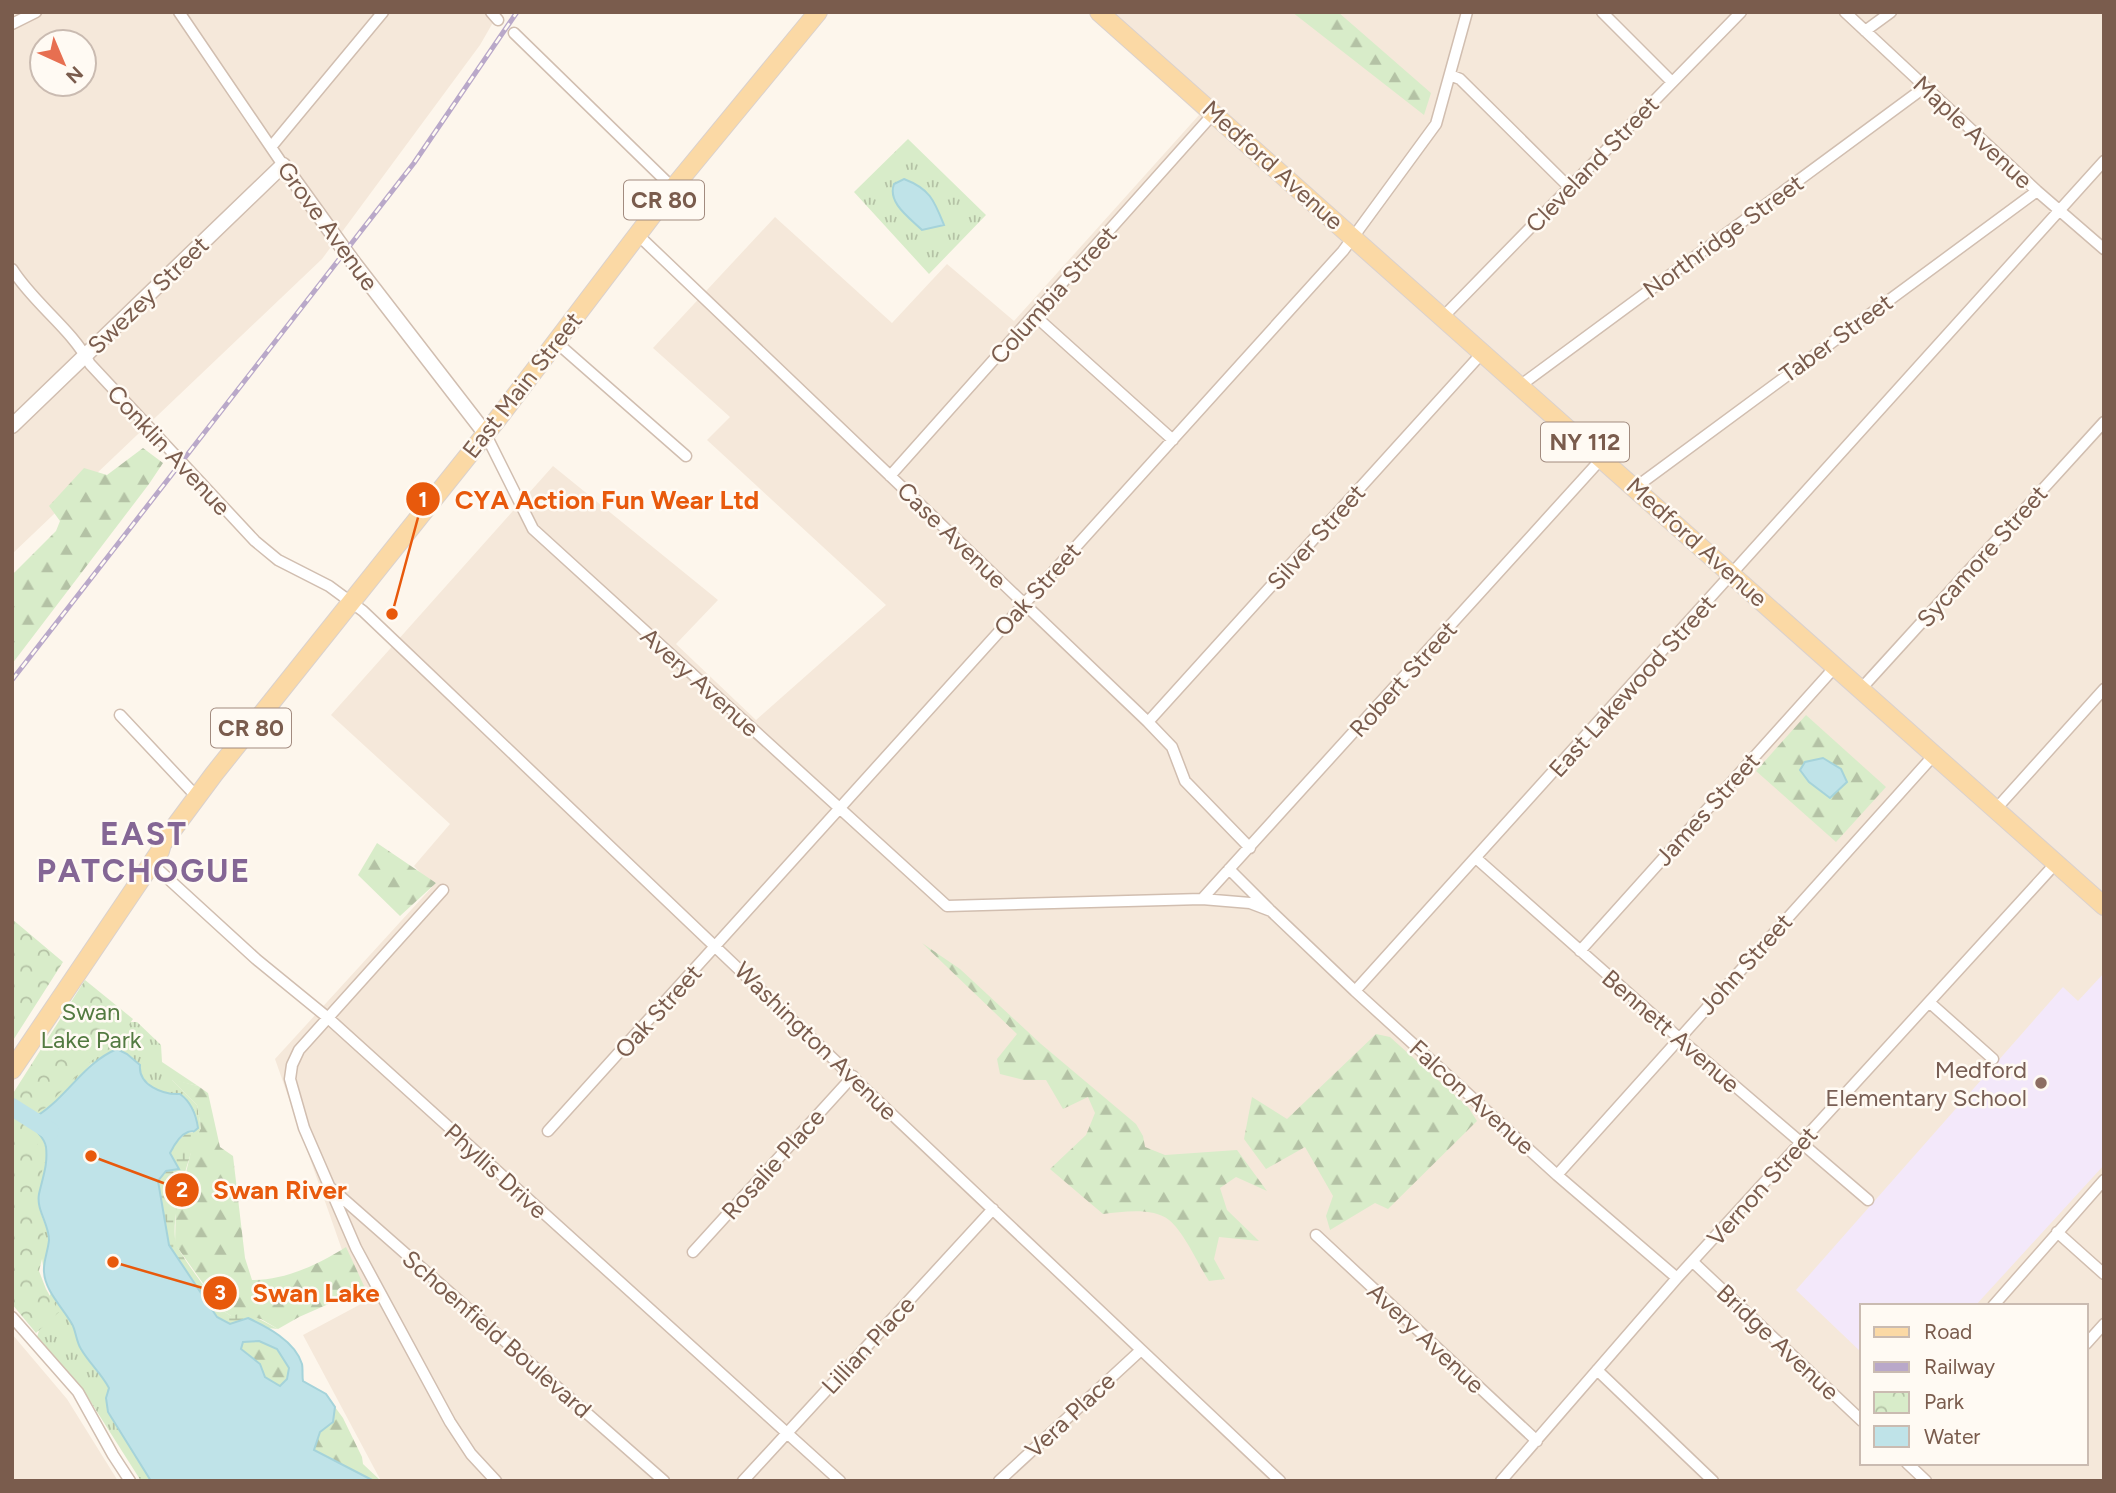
<svg xmlns="http://www.w3.org/2000/svg" width="2116" height="1493" viewBox="0 0 2116 1493" font-family="Figtree,sans-serif">
<style>
.residential{fill:#f5e8da;fill-rule:evenodd}
.education{fill:#f3e8fa}
.grass{fill:url(#grass-tufts)}
.forest{fill:url(#forest-firs)}
.wetland{fill:url(#wetland-marsh)}
.park{fill:url(#park-crowns)}
.water{fill:#bfe3e8;stroke:#a5d3da;stroke-width:2;fill-rule:evenodd}
.lines{fill:none;stroke-linecap:round;stroke-linejoin:round}
.river{stroke:#bfe3e8;stroke-width:18}
.minor-casing{stroke:#d1beb0;stroke-width:13}
.tertiary-casing{stroke:#d1beb0;stroke-width:17}
.primary-casing{stroke:#dad1cd;stroke-width:20}
.minor{stroke:#fff;stroke-width:10}
.tertiary{stroke:#fff;stroke-width:14}
.primary{stroke:#fbd9a5;stroke-width:18}
.rail-casing{stroke:#b9a8c9;stroke-width:5}
.rail{stroke:#fffaf3;stroke-width:2.5;stroke-dasharray:8;stroke-linecap:butt}
.education-dot{fill:#8d6e63;stroke:#fffaf3;stroke-width:2.5}
.labels{text-anchor:middle;dominant-baseline:central;stroke-width:5;stroke-linejoin:round;paint-order:stroke}
.shield{fill:#fffaf3;stroke:#a28b7f;stroke-width:2}
.shield-label{font-size:23px;font-weight:bold;fill:#7a5c4d}
.street-label{font-size:24px;fill:#7a5c4d;stroke:#fffaf3}
.park-label{font-size:24px;fill:#537a41;stroke:#fffaf3}
.education-label{font-size:24px;fill:#785e54;stroke:#fffaf3;text-anchor:end}
.district-label{font-size:32px;font-weight:bold;letter-spacing:2px;fill:#846695;stroke:#fffaf3}
.leader{fill:none;stroke:#e8590c;stroke-width:2.5}
.callout-dot{fill:#e8590c;stroke:#fffaf3;stroke-width:2.5}
.mark-label{font-size:21px;text-anchor:middle;font-weight:bold;fill:#fff}
.callout-label{font-size:26px;text-anchor:middle;font-weight:bold;fill:#e8590c;stroke:#fffaf3;stroke-width:5;stroke-linejoin:round;paint-order:stroke}
</style>
<defs>
<pattern id="grass-tufts" width="24" height="20" patternUnits="userSpaceOnUse" patternTransform="scale(1.75)"><rect width="24" height="20" fill="#d8ecc9"/><path d="M3 7l-1-3M5 7V3M7 7l1-3M15 17l-1-3M17 17v-4M19 17l1-3" fill="none" stroke="#b4c2a5"/></pattern>
<pattern id="forest-firs" width="22" height="20" patternUnits="userSpaceOnUse" patternTransform="scale(1.75)"><rect width="22" height="20" fill="#d8ecc9"/><path d="M5 1l3.5 6h-7zM16 11l3.5 6h-7z" fill="#b4c2a5"/></pattern>
<pattern id="wetland-marsh" width="20" height="14" patternUnits="userSpaceOnUse" patternTransform="scale(1.75)"><rect width="20" height="14" fill="#d8ecc9"/><path d="M1 5h8M5 5V1M11 12h8M15 12V8" fill="none" stroke="#b4c2a5"/></pattern>
<pattern id="park-crowns" width="20" height="18" patternUnits="userSpaceOnUse" patternTransform="scale(1.75)"><rect width="20" height="18" fill="#d8ecc9"/><path d="M2 6a3 3 0 1 1 6 0M12 15a3 3 0 1 1 6 0" fill="none" stroke="#b4c2a5"/></pattern>
</defs>
<rect width="100%" height="100%" fill="#fdf6ec"/>
<!-- residential -->
<path class="residential" d="M 12,12 L 499,12 L 480,45 L 322,259 L 12,554 ZM 42,42 L 84,42 L 84,84 L 42,84 Z
M 1116,12 L 2104,12 L 2104,1481 L 381,1481 L 303,1335 L 361,1304 L 275,1059 L 433,886 L 414,866 L 450,824 L 331,715 L 553,466 L 718,600 L 676,644 L 756,720 L 886,605 L 707,440 L 730,417 L 653,348 L 775,217 L 892,323 L 947,264 L 1014,321 L 1199,115 L 1103,26 ZM 1862,1306 L 2086,1306 L 2086,1463 L 1862,1463 Z
M 12,1334 L 67,1399 L 118,1481 L 12,1481 Z"/>
<!-- education -->
<path class="education" d="M 2104,973 L 2104,1165 L 1975,1306 L 1862,1306 L 1862,1353 L 1796,1290 L 2063,987 L 2078,1001 Z"/>
<!-- grass -->
<path class="grass" d="M 908,139 L 986,215 L 929,274 L 854,192 Z
M 127,1022 L 137,1022 L 161,1045 L 162,1062 L 198,1086 L 172,1080 L 197,1105 L 201,1128 L 198,1128 C 196,1115 191,1102 180,1094 L 169,1095 L 153,1088 L 139,1074 L 92,1063 L 47,1111 L 33,1118 L 31,1111 Z
M 24,1124 C 46,1129 49,1155 47,1175 C 46,1185 39,1197 40,1207 C 40,1218 49,1228 49,1239 C 49,1250 45,1262 44,1273 Z
M 51,1292 L 73,1325 L 80,1348 L 102,1374 L 109,1388 L 106,1398 L 108,1412 L 151,1481 L 141,1481 L 87,1396 L 37,1337 Z"/>
<!-- forest -->
<path class="forest" d="M 1292,12 L 1338,12 L 1431,93 L 1424,115 Z
M 143,448 L 163,463 L 149,484 L 12,664 L 12,575 L 56,531 L 60,521 L 49,506 L 84,468 L 107,475 Z
M 1806,715 L 1886,787 L 1836,842 L 1756,771 Z
M 377,843 L 436,883 L 400,916 L 358,875 Z
M 922,943 L 960,969 L 1041,1044 L 1136,1124 L 1143,1136 L 1145,1147 L 1165,1155 L 1237,1150 L 1267,1191 L 1236,1177 L 1220,1188 L 1227,1210 L 1259,1241 L 1219,1237 L 1214,1259 L 1225,1279 L 1209,1281 C 1198,1264 1184,1232 1169,1220 C 1152,1207 1123,1212 1103,1214 L 1050,1169 L 1086,1135 L 1095,1113 L 1088,1097 L 1063,1109 L 1046,1080 L 1024,1080 L 1000,1074 L 997,1059 L 1017,1034 Z
M 1376,1034 L 1390,1037 L 1468,1107 L 1477,1121 L 1388,1209 L 1375,1203 L 1330,1230 L 1326,1216 L 1333,1196 L 1305,1147 L 1266,1169 L 1244,1139 L 1252,1097 L 1287,1119 Z
M 171,1079 L 198,1086 L 208,1093 L 220,1147 L 233,1156 L 245,1258 L 252,1280 C 286,1280 317,1265 346,1247 L 365,1288 L 299,1317 L 278,1329 L 261,1319 L 231,1316 L 222,1310 L 175,1244 L 176,1205 L 184,1181 L 193,1143 L 201,1128 L 197,1105 Z
M 259,1341 L 277,1349 L 289,1368 L 287,1379 L 280,1386 L 265,1377 L 260,1364 L 241,1349 L 243,1342 Z
M 335,1407 L 343,1418 L 362,1457 L 363,1464 L 381,1481 C 361,1481 332,1460 314,1450 L 320,1432 L 333,1422 Z"/>
<!-- wetland -->
<path class="wetland" d="M 198,1128 L 201,1128 C 190,1149 169,1221 176,1243 C 179,1254 213,1298 222,1310 L 231,1316 L 246,1312 L 278,1329 L 268,1328 L 248,1318 L 230,1324 L 217,1317 L 169,1245 L 158,1181 L 174,1162 L 170,1153 L 174,1145 L 186,1133 L 194,1132 Z"/>
<!-- park -->
<path class="park" d="M 12,919 L 63,962 L 12,1042 Z
M 85,980 L 133,1019 L 113,1047 L 91,1061 L 45,1108 L 30,1116 L 28,1126 L 39,1147 L 43,1167 L 35,1202 L 43,1231 L 45,1247 L 39,1271 L 46,1289 L 59,1312 L 36,1333 L 12,1304 L 12,1095 Z"/>
<!-- water -->
<path class="water" d="M 904,179 C 930,189 934,200 944,225 L 922,230 C 910,218 887,203 894,184 Z
M 1823,758 L 1841,769 L 1847,782 L 1830,798 L 1809,782 L 1800,770 L 1805,762 Z
M 117,1049 L 127,1054 L 140,1065 C 138,1085 163,1095 180,1094 C 191,1102 196,1114 198,1128 C 190,1135 198,1129 188,1132 C 180,1135 174,1145 170,1153 L 179,1169 L 166,1171 L 158,1181 L 169,1245 L 217,1317 L 230,1324 L 248,1318 C 267,1327 295,1341 302,1364 C 303,1369 302,1376 303,1381 L 326,1394 L 335,1407 L 333,1422 L 320,1432 L 314,1450 L 374,1481 L 151,1481 L 108,1412 L 106,1398 L 109,1388 C 101,1373 89,1363 81,1349 C 76,1341 76,1331 72,1324 C 63,1308 45,1291 44,1272 C 43,1262 48,1251 49,1240 C 49,1224 36,1210 39,1194 C 43,1176 48,1165 46,1147 C 44,1135 33,1131 30,1120 C 65,1102 81,1064 117,1049 ZM 259,1341 L 277,1349 L 289,1368 L 287,1379 L 280,1386 L 265,1377 L 260,1364 L 241,1349 L 243,1342 Z"/>
<g class="lines">
<!-- river -->
<path class="river" d="M 12,1107 L 50,1131"/>
<defs>
<path id="minor" d="M 179,12 L 283,165
M 491,12 L 498,20
M 1602,12 L 1672,82
M 1845,12 L 2037,191 L 2104,249
M 12,24 L 36,12
M 1865,31 L 1891,12
M 514,33 L 673,188
M 1450,75 L 1460,79 L 1570,188
M 271,147 L 383,12
M 638,235 L 1148,722 L 1172,747 L 1185,781 L 1250,848
M 12,269 C 34,304 71,328 90,364 L 255,541 L 278,560 L 329,586 L 363,611 L 790,1018 L 1280,1481
M 1034,315 L 1173,440
M 1443,317 L 1741,12
M 556,342 L 686,456
M 1521,385 L 1925,87
M 485,433 L 533,529 L 947,906 L 1202,899 L 1250,903 L 1271,911 L 1355,991 L 1557,1175 L 1677,1278
M 890,476 L 1214,113
M 1636,487 L 2037,191
M 1860,690 L 2104,422
M 120,715 L 197,797
M 1148,722 L 1483,352
M 1995,810 L 2104,689
M 1477,859 L 1679,1038 L 1868,1200
M 151,863 L 256,959 L 327,1017 L 840,1481
M 1229,869 L 1269,909
M 443,890 L 299,1050 L 292,1065 L 290,1079 L 304,1128 L 356,1248 L 450,1422 L 471,1454 L 496,1481
M 1202,899 L 1603,457
M 1580,951 L 1835,667
M 1355,991 L 2104,161
M 1929,1002 L 1993,1059
M 548,1131 L 1343,251 L 1436,124 L 1467,12
M 1557,1175 L 1934,755
M 332,1189 L 664,1481
M 2057,1232 L 2104,1274
M 1316,1235 L 1537,1441
M 693,1252 L 853,1076
M 1693,1262 L 1862,1421
M 1993,1306 L 2104,1180
M 12,1317 L 78,1392 L 113,1455 L 130,1481
M 2086,1344 L 2104,1324
M 1597,1370 L 1713,1481
M 1907,1463 L 1926,1481
M 743,1481 L 993,1209
M 999,1481 L 1141,1350
M 1501,1481 L 1677,1278 L 2056,863"/>
<path id="tertiary" d="M 12,426 L 283,165 L 353,262 L 485,433"/>
<path id="primary" d="M 1099,12 C 1435,309 1770,607 2104,906
M 12,1070 L 160,851 L 162,844 L 214,774 L 499,417 L 673,188 L 818,12"/>
</defs>
<!-- minor casing -->
<use href="#minor" class="minor-casing"/>
<!-- tertiary casing -->
<use href="#tertiary" class="tertiary-casing"/>
<!-- primary casing -->
<use href="#primary" class="primary-casing"/>
<!-- minor -->
<use href="#minor" class="minor"/>
<!-- tertiary -->
<use href="#tertiary" class="tertiary"/>
<!-- primary -->
<use href="#primary" class="primary"/>
<defs>
<path id="rail" d="M 12,680 L 414,163 L 517,12"/>
</defs>
<!-- rail casing -->
<use href="#rail" class="rail-casing"/>
<!-- rail -->
<use href="#rail" class="rail"/>
</g>
<!-- markers -->
<circle class="education-dot" cx="2041" cy="1083" r="7"/>
<g class="labels">
<!-- shield labels -->
<g class="shield">
<rect x="624" y="180.5" width="80" height="39" rx="5"/>
<rect x="1541" y="422.5" width="88" height="39" rx="5"/>
<rect x="211" y="708.5" width="80" height="39" rx="5"/>
</g>
<g class="shield-label">
<text x="664" y="200">CR 80</text>
<text x="1585" y="442">NY 112</text>
<text x="251" y="728">CR 80</text>
</g>
<!-- street labels -->
<g class="street-label">
<text transform="translate(1973 132) rotate(43)">Maple Avenue</text>
<text transform="translate(1592 164) rotate(-46)">Cleveland Street</text>
<text transform="translate(1273 165) rotate(42)">Medford Avenue</text>
<text transform="translate(328 226) rotate(54)">Grove Avenue</text>
<text transform="translate(1723 236) rotate(-36)">Northridge Street</text>
<text transform="translate(148 295) rotate(-44)">Swezey Street</text>
<text transform="translate(1053 295) rotate(-48)">Columbia Street</text>
<text transform="translate(1836 338) rotate(-36)">Taber Street</text>
<text transform="translate(522 385) rotate(-52)">East Main Street</text>
<text transform="translate(169 450) rotate(47)">Conklin Avenue</text>
<text transform="translate(952 535) rotate(44)">Case Avenue</text>
<text transform="translate(1316 537) rotate(-48)">Silver Street</text>
<text transform="translate(1697 542) rotate(42)">Medford Avenue</text>
<text transform="translate(1982 556) rotate(-48)">Sycamore Street</text>
<text transform="translate(1037 589) rotate(-48)">Oak Street</text>
<text transform="translate(1403 679) rotate(-48)">Robert Street</text>
<text transform="translate(700 682) rotate(42)">Avery Avenue</text>
<text transform="translate(1632 686) rotate(-48)">East Lakewood Street</text>
<text transform="translate(1707 809) rotate(-48)">James Street</text>
<text transform="translate(1745 964) rotate(-48)">John Street</text>
<text transform="translate(658 1011) rotate(-48)">Oak Street</text>
<text transform="translate(1671 1031) rotate(41)">Bennett Avenue</text>
<text transform="translate(816 1041) rotate(44)">Washington Avenue</text>
<text transform="translate(1472 1097) rotate(42)">Falcon Avenue</text>
<text transform="translate(773 1164) rotate(-48)">Rosalie Place</text>
<text transform="translate(496 1171) rotate(42)">Phyllis Drive</text>
<text transform="translate(1762 1186) rotate(-48)">Vernon Street</text>
<text transform="translate(497 1334) rotate(41)">Schoenfield Boulevard</text>
<text transform="translate(1426 1338) rotate(43)">Avery Avenue</text>
<text transform="translate(1778 1342) rotate(43)">Bridge Avenue</text>
<text transform="translate(868 1345) rotate(-47)">Lillian Place</text>
<text transform="translate(1070 1415) rotate(-43)">Vera Place</text>
</g>
<!-- park labels -->
<g class="park-label">
<text x="91" y="1011">Swan<tspan x="91" dy="28">Lake Park</tspan></text>
</g>
<!-- education labels -->
<g class="education-label">
<text x="2027" y="1069">Medford<tspan x="2027" dy="28">Elementary School</tspan></text>
</g>
<!-- district labels -->
<g class="district-label">
<text x="144" y="834">EAST<tspan x="144" dy="37">PATCHOGUE</tspan></text>
</g>
</g>
<!-- callouts -->
<path class="leader" d="M392 614L423 499M91 1156L182 1190M113 1262L220 1293"/>
<g class="callout-dot">
<circle cx="392" cy="614" r="7"/>
<circle cx="91" cy="1156" r="7"/>
<circle cx="113" cy="1262" r="7"/>
<circle cx="423" cy="499" r="18"/>
<circle cx="182" cy="1190" r="18"/>
<circle cx="220" cy="1293" r="18"/>
</g>
<g class="mark-label">
<text x="423" y="507">1</text>
<text x="182" y="1197">2</text>
<text x="220" y="1300">3</text>
</g>
<g class="callout-label">
<text x="607" y="509">CYA Action Fun Wear Ltd</text>
<text x="280" y="1199">Swan River</text>
<text x="316" y="1302">Swan Lake</text>
</g>
<!-- border -->
<rect width="2116" height="1493" fill="none" stroke="#7a5c4d" stroke-width="28"/>
<!-- legend -->
<rect x="1860" y="1304" width="228" height="161" fill="#fffaf3" stroke="#cabbb1" stroke-width="2"/>
<rect x="1874" y="1327" width="35" height="10" fill="#fbd9a5" stroke="#cabbb1" stroke-width="2"/>
<text x="1924" y="1339" font-size="21" fill="#7a5c4d">Road</text>
<rect x="1874" y="1362" width="35" height="10" fill="#b9a8c9" stroke="#cabbb1" stroke-width="2"/>
<text x="1924" y="1374" font-size="21" fill="#7a5c4d">Railway</text>
<rect x="1874" y="1392" width="35" height="21" fill="url(#park-crowns)" stroke="#cabbb1" stroke-width="2"/>
<text x="1924" y="1409" font-size="21" fill="#7a5c4d">Park</text>
<rect x="1874" y="1426" width="35" height="21" fill="#bfe3e8" stroke="#cabbb1" stroke-width="2"/>
<text x="1924" y="1444" font-size="21" fill="#7a5c4d">Water</text>
<!-- north arrow -->
<g transform="translate(63 63) rotate(136)"><circle r="33" fill="#fffaf3" stroke="#cabbb1" stroke-width="2"/>
<path d="M0-5L12 26L0 18L-12 26Z" fill="#e76f51"/>
<text y="-10" font-size="19" font-weight="bold" text-anchor="middle" fill="#7a5c4d">N</text>
</g>
</svg>
